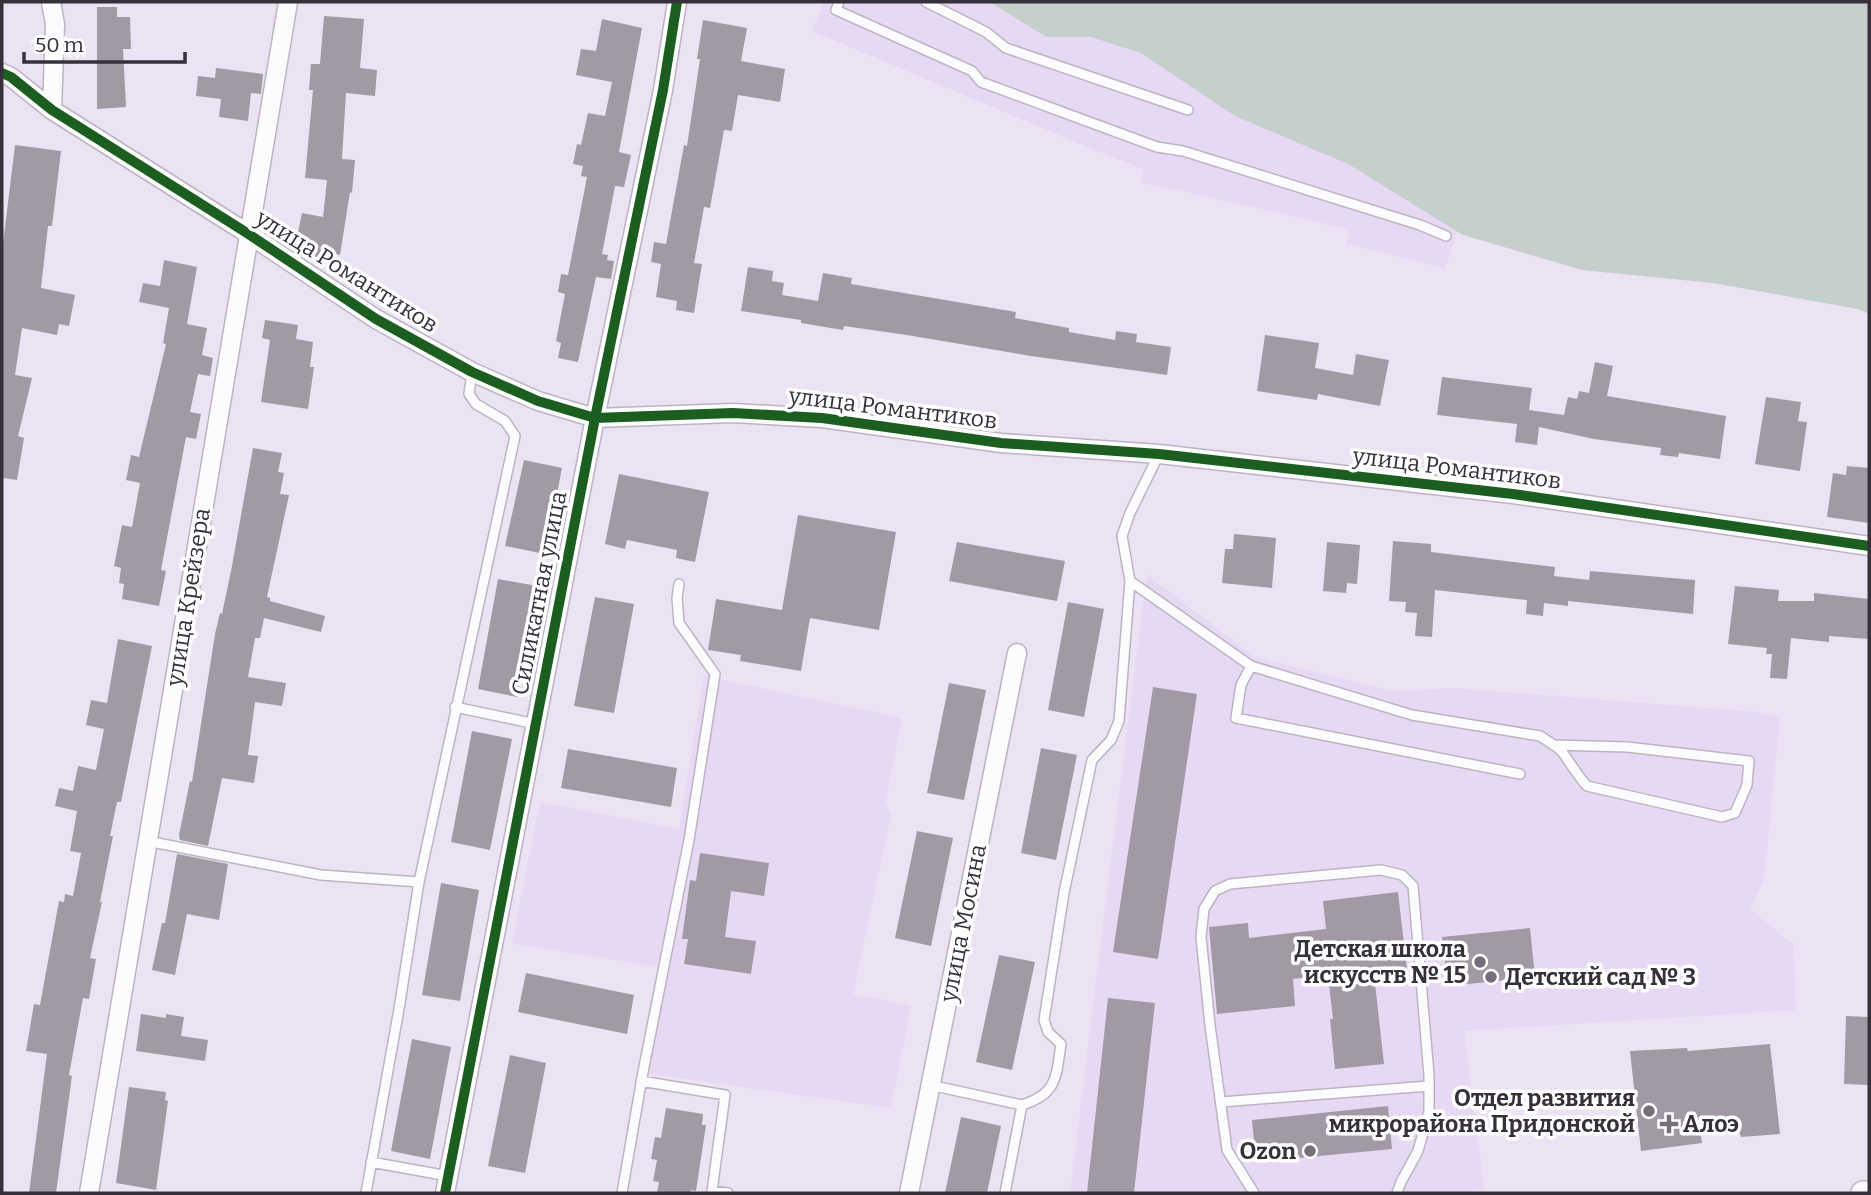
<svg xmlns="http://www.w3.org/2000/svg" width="1871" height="1195" viewBox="0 0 1871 1195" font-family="Bitter,serif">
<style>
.built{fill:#e7d9f4}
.green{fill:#c5cfcb}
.building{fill:#a19aa5}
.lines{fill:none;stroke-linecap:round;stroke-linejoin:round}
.service-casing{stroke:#bbb5c2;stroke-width:12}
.minor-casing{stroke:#bbb5c2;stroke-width:21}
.tertiary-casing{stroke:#bbb5c2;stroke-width:26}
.service{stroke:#fcfbfd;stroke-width:9}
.minor{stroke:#fcfbfd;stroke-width:18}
.tertiary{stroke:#fcfbfd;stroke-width:23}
.cycleway-casing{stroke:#fff;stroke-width:15}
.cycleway{stroke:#1b5e20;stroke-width:10}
.poi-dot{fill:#756f7b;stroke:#fff;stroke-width:2.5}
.labels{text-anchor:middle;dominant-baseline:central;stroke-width:7;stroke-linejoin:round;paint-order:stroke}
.street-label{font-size:23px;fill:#36303b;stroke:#fff}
.poi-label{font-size:23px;font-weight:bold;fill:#36303b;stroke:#fff;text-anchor:end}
</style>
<rect width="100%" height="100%" fill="#ebe3f3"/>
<!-- built -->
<path class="built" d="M 824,2 L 996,2 L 1163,51 L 1459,225 L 1445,268 L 1346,244 L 1349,229 L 1141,182 L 1143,169 L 1092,149 L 812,31 Z
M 1148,575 L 1255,657 L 1393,691 L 1454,688 L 1758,712 L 1780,717 L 1764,880 L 1750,909 L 1793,944 L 1796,1010 L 1464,1031 L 1484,1190 L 1449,1193 L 1070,1193 L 1142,610 Z
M 704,676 L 902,718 L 885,802 L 891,815 L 853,994 L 911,1006 L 891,1108 L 637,1072 L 658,967 L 512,943 L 540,802 L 679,829 Z"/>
<!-- green -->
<path class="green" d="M 990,2 L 1869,2 L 1869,314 L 1858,309 L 1713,283 L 1582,270 L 1463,235 L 1348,164 L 1235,116 L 1141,53 L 1091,37 L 1046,37 Z"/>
<!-- building -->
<path class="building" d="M 97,7 L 117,7 L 117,17 L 130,17 L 131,49 L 123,49 L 126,107 L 97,109 Z
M 324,16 L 364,19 L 360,68 L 377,70 L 375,96 L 346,93 L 342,159 L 355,160 L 352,193 L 350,192 L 340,255 L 328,252 L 326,262 L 306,259 L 307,249 L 295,247 L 302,213 L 323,217 L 327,180 L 305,178 L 313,90 L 309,90 L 311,64 L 320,64 Z
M 602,19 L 642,28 L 619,152 L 631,155 L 624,187 L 615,186 L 602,254 L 608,255 L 607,260 L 614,261 L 611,279 L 596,277 L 578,362 L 558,358 L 561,343 L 556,341 L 565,294 L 558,292 L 561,274 L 568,275 L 587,177 L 581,176 L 583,166 L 573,164 L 577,144 L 581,145 L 588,113 L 605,116 L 612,82 L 576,75 L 581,49 L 596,51 Z
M 703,20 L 747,28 L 741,61 L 785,69 L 780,102 L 738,95 L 732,131 L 724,130 L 710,208 L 704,207 L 694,263 L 702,264 L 694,313 L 676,310 L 677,301 L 656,297 L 661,264 L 651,262 L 654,242 L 666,244 L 684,145 L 687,146 L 700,59 L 697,59 Z
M 216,68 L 263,74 L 261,94 L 251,93 L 248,121 L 219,117 L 221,99 L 196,96 L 198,76 L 215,78 Z
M 15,145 L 61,151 L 52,226 L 48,226 L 41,288 L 75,295 L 69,326 L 59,324 L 57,335 L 22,328 L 15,375 L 32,378 L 18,436 L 24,438 L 17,480 L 2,478 L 2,252 Z
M 164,260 L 197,267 L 187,324 L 207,328 L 202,355 L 213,358 L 210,376 L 198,374 L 190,412 L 201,414 L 196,439 L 186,437 L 161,570 L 166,571 L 159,606 L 122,599 L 124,584 L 119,583 L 121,568 L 114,566 L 122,525 L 132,527 L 140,483 L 126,480 L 131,455 L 139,457 L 166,344 L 163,343 L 169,308 L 139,302 L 143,283 L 160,286 Z
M 748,267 L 773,271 L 772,281 L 784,283 L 782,295 L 818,301 L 823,273 L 852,278 L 851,284 L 1016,312 L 1015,318 L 1069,328 L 1069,332 L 1115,340 L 1116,331 L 1137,334 L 1136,342 L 1171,347 L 1167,375 L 1031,356 L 907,335 L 844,326 L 843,330 L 801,323 L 801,320 L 741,311 Z
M 265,320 L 298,325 L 296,339 L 313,342 L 310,367 L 314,367 L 308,409 L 261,402 L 270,340 L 262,338 Z
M 1265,335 L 1319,343 L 1315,368 L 1353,375 L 1356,354 L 1389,360 L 1380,406 L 1318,394 L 1317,400 L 1257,391 Z
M 1595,362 L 1613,366 L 1607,396 L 1726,416 L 1720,459 L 1679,453 L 1678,457 L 1660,455 L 1661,448 L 1594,439 L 1539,427 L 1537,445 L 1515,442 L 1517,424 L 1437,415 L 1442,377 L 1532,388 L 1529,410 L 1564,415 L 1568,397 L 1577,399 L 1579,391 L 1589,393 Z
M 1766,397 L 1801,402 L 1798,421 L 1807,422 L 1800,471 L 1755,464 Z
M 253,448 L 282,453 L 278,472 L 284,473 L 280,494 L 289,495 L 267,597 L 270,598 L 270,601 L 325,616 L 321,632 L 264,618 L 260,638 L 255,638 L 248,677 L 286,683 L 282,706 L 255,702 L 248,755 L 258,756 L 254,783 L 222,778 L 208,846 L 180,840 L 179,835 L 190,781 L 192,782 L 215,634 L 220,613 L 222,614 L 232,566 Z
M 524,460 L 562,468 L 545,554 L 505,546 Z
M 1847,466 L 1869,468 L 1869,523 L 1827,517 L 1833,473 L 1846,475 Z
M 619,474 L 709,492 L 695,562 L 676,558 L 677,550 L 627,540 L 625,549 L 605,544 Z
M 798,515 L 896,532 L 879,630 L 810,618 L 801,671 L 740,661 L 741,655 L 708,650 L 716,599 L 782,610 Z
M 1234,534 L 1276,538 L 1272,588 L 1222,583 L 1225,549 L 1233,549 Z
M 1393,541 L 1431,544 L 1431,552 L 1555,567 L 1554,576 L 1589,580 L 1590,571 L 1695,580 L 1693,614 L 1568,601 L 1568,606 L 1544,603 L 1543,616 L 1526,614 L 1527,600 L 1435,590 L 1432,637 L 1415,636 L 1417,613 L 1405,612 L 1406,602 L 1389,601 Z
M 957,542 L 1065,561 L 1057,601 L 949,581 Z
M 1327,542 L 1360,545 L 1357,584 L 1347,583 L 1346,593 L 1323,591 Z
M 498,579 L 537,586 L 517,697 L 478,689 Z
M 1735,586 L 1779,590 L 1778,601 L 1814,601 L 1814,593 L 1869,599 L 1869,639 L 1829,636 L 1829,642 L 1791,638 L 1787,679 L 1770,678 L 1772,654 L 1766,654 L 1767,648 L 1728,644 Z
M 595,597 L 634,604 L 614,713 L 574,706 Z
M 1068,602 L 1104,609 L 1084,717 L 1048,710 Z
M 118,639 L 152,646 L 121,802 L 117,802 L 110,836 L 113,836 L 100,902 L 102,902 L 90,958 L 96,959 L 89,999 L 83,998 L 69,1075 L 72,1076 L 56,1193 L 29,1193 L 47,1054 L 26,1051 L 34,1004 L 40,1005 L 59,901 L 64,902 L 65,894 L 73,896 L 81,853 L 70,851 L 77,811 L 55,806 L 59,788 L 73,791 L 78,766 L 96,770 L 104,729 L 86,725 L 91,700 L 107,703 Z
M 949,683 L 986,690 L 964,800 L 927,793 Z
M 1153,687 L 1197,694 L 1158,959 L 1113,952 Z
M 472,731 L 512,739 L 490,850 L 451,842 Z
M 1041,748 L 1077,755 L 1056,860 L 1021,853 Z
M 568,749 L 677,768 L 671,807 L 561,788 Z
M 917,831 L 953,838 L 931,946 L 895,938 Z
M 700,853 L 769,863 L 764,896 L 731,891 L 725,937 L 756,941 L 751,974 L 684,964 L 688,939 L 682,939 L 690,880 L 696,881 Z
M 177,854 L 228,864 L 219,920 L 187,914 L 175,975 L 152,970 L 162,923 L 165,923 Z
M 441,883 L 479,890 L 460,1001 L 422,995 Z
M 1398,892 L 1408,979 L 1375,983 L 1384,1064 L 1335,1069 L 1330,1019 L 1333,1019 L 1328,975 L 1293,979 L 1295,1006 L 1217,1014 L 1209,927 L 1248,923 L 1249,938 L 1326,929 L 1323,901 Z
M 1530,928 L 1535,977 L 1448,986 L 1442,937 Z
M 999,955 L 1035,962 L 1012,1070 L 976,1062 Z
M 526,973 L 634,995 L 627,1034 L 518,1012 Z
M 1108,998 L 1155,1003 L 1134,1193 L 1087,1193 Z
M 141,1014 L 166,1018 L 166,1014 L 184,1017 L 181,1036 L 208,1040 L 205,1061 L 136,1051 Z
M 1846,1016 L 1869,1017 L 1869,1085 L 1844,1084 Z
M 412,1039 L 451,1047 L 430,1159 L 391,1151 Z
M 1770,1044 L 1780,1134 L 1741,1137 L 1737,1125 L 1700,1127 L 1702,1143 L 1641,1151 L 1630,1051 L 1687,1048 L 1688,1051 Z
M 510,1055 L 546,1063 L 525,1173 L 488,1166 Z
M 129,1087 L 166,1092 L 165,1100 L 168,1101 L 156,1190 L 116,1183 Z
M 1388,1106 L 1392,1149 L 1256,1162 L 1252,1120 Z
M 666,1108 L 703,1114 L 702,1125 L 706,1125 L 696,1191 L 691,1190 L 690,1193 L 657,1193 L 659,1182 L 653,1181 L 657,1160 L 651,1159 L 655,1137 L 661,1138 Z
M 961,1117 L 1001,1126 L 987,1193 L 945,1193 Z"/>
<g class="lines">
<defs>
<path id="service" d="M 839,2 L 836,10 L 972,71 L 981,82 L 1157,147 L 1183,151 L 1420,225 L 1446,236
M 926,2 L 986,32 L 1006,48 L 1188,110
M 1130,581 L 1251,666 L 1412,715 L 1540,736 C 1547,741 1558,746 1563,753 C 1571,764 1577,775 1587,786 L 1722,817 L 1735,813 L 1747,785 L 1749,761 L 1627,747 L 1553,745
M 1251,666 L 1241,685 L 1236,718 L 1520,774
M 455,707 L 536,724
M 147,841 L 321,875 L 419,882
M 641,1081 L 725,1095 L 712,1191 L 728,1193
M 930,1085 L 1022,1105 L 1005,1193
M 1221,1102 L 1429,1086
M 1022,1105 C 1058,1094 1056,1076 1061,1044 L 1048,1032 L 1044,1020 L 1064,893 L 1092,760 L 1111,740 L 1119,721 L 1130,581 L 1122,536 L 1130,513 L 1159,454
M 371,1162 L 448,1176
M 366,1193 L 399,1009 L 419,882 L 515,436 L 505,421 L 476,404 L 469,394 L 472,372
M 622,1193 L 643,1072 L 689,840 L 715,674 L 679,623 L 677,598 L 679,584
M 1254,1193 L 1227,1150 L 1210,1025 L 1201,937 L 1204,909 L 1215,891 L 1230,884 L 1381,870 L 1402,875 L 1413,886 L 1429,1075 L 1429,1111 L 1418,1151 L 1401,1182 L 1397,1193"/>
<path id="minor" d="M 51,2 L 55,24 L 52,110
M 2,73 L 11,77 L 52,110 L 247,233 L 376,319 L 472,372 L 538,401 L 595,418 L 733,413 L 822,418 L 1001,443 L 1159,454 L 1513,494 L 1869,546
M 89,1193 L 288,2
M 445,1193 L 595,418 L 663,90 L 677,2
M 909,1193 L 1017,653"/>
<path id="tertiary" d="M 1863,1193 L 1869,1193"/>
</defs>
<!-- service casing -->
<use href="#service" class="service-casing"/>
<!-- minor casing -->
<use href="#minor" class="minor-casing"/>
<!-- tertiary casing -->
<use href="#tertiary" class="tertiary-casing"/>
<!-- service -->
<use href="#service" class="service"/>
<!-- minor -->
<use href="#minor" class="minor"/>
<!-- tertiary -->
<use href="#tertiary" class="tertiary"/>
<defs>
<path id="cycleway" d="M 2,73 L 11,77 L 52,110 L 247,233 L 376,319 L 472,372 L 538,401 L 595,418 L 733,413 L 822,418 L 1001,443 L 1159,454 L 1513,494 L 1869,546
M 445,1193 L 595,418 L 663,90 L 677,2"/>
</defs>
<!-- cycleway casing -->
<use href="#cycleway" class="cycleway-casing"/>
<!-- cycleway -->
<use href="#cycleway" class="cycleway"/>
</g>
<!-- markers -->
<g class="poi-dot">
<circle cx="1480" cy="962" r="7"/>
<circle cx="1491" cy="977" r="7"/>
<circle cx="1649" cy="1111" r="7"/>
<path d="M1665.5 1113.5h7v7h7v7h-7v7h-7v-7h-7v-7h7z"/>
<circle cx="1310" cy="1151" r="7"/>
</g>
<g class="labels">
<!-- street labels -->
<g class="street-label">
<text transform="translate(347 271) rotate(32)">улица Романтиков</text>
<text transform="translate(893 408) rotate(7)">улица Романтиков</text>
<text transform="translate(1457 468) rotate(7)">улица Романтиков</text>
<text transform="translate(539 593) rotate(-79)">Силикатная улица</text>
<text transform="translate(188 597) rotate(-81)">улица Крейзера</text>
<text transform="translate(963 923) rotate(-79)">улица Мосина</text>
</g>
<!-- poi labels -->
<g class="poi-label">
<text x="1466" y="949">Детская школа<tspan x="1466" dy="26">искусств № 15</tspan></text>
<text x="1505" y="977" text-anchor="start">Детский сад № 3</text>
<text x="1635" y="1098">Отдел развития<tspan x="1635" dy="26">микрорайона Придонской</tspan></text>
<text x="1683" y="1124" text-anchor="start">Алоэ</text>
<text x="1296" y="1151">Ozon</text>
</g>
</g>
<!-- border -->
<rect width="1871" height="1195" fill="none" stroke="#36303b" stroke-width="7"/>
<!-- scale -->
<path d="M24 52v10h161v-10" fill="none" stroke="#36303b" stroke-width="3.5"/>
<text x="35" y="52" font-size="21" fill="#36303b" stroke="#ffffff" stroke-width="5" paint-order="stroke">50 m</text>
</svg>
